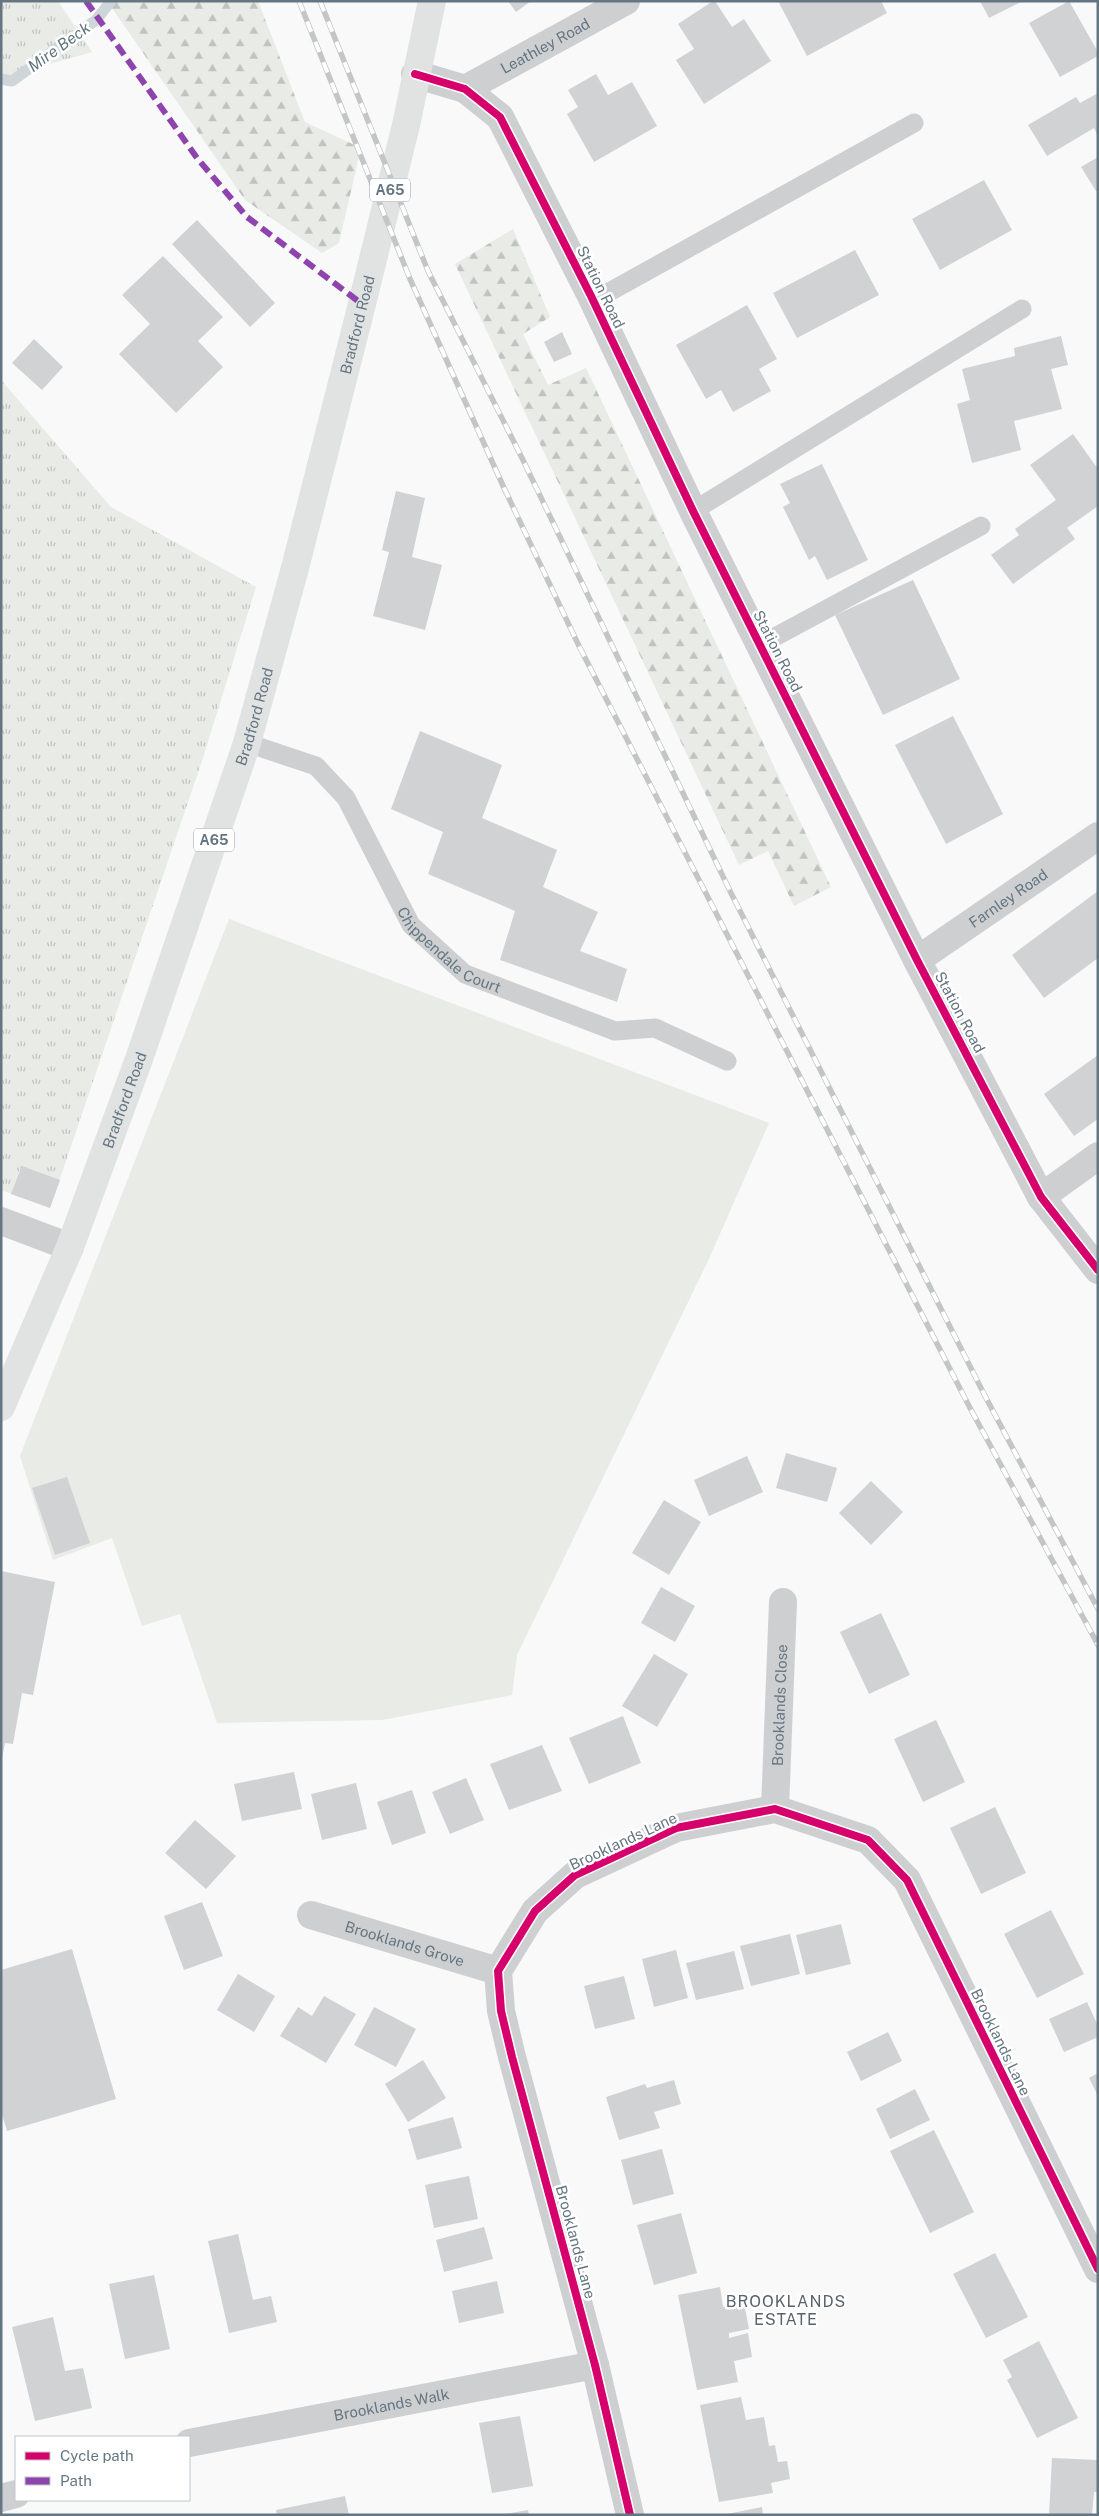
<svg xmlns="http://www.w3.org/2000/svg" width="1099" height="2516" viewBox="0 0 1099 2516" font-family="'Public Sans',sans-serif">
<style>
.grass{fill:url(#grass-tufts)}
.forest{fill:url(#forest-firs)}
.park{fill:#e8ebe6}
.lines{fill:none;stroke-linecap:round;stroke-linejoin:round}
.stream{stroke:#ced6d9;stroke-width:11}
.building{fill:#d0d2d3}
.lane{stroke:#cecfd0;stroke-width:19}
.street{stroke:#cecfd0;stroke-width:28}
.primary{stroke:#e1e2e2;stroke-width:28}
.rail-casing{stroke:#c3c5c6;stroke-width:5.5}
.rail{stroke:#fff;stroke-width:4;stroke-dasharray:11;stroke-linecap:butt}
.quiet{stroke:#8e44ad;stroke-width:6;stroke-dasharray:12 6;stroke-linecap:butt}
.cycleway-casing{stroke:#fff;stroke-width:11}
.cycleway{stroke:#d6006c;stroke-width:8}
.labels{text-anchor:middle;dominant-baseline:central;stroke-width:5;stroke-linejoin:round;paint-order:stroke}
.shield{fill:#fff;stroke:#939fa8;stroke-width:1}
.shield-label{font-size:14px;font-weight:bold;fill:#657683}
.street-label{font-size:15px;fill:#657683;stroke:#fff}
.water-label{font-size:16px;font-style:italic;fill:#60757c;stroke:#fff}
.neighbourhood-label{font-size:16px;letter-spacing:1px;fill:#57646e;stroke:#fff}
</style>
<defs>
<pattern id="grass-tufts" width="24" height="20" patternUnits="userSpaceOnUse" patternTransform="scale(1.25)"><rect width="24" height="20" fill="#e8ebe6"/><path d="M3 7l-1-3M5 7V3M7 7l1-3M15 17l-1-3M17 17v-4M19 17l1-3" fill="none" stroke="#c0c3c0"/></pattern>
<pattern id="forest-firs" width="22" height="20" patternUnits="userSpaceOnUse" patternTransform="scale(1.25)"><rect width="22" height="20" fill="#e8ebe6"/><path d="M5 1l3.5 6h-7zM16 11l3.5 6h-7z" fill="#c0c3c0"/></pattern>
</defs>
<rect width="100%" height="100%" fill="#f9f9f9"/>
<!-- grass -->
<path class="grass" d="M 1,1 L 58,1 L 92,52 L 1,78 Z
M 1,380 L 111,507 L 256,587 L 203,758 L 50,1208 L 1,1190 Z"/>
<!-- forest -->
<path class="forest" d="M 107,1 L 258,1 L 305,122 L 361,148 L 339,243 L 322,253 L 245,200 Z
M 513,229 L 550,317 L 523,334 L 548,385 L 586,368 L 831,887 L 794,906 L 768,851 L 739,865 L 455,264 Z"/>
<!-- park -->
<path class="park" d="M 229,919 L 769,1123 L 708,1261 L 517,1655 L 512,1695 L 382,1720 L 217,1723 L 180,1614 L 142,1626 L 112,1538 L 53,1560 L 20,1456 Z"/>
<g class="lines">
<!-- stream -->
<path class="stream" d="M 1,79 L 12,81 L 96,20 L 111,1"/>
</g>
<!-- building -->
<path class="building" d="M 508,1 L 531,1 L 516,12 Z
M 713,1 L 715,1 L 732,27 L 744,19 L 771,61 L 704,104 L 676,60 L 694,49 L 678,24 Z
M 778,1 L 881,1 L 887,13 L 807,56 Z
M 980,1 L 1023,1 L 989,18 Z
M 1069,1 L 1098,52 L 1098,56 L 1060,77 L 1029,23 Z
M 596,74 L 608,95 L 632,82 L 657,126 L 594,162 L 567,114 L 578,107 L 568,90 Z
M 1098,93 L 1098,136 L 1094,128 L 1047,156 L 1028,125 L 1076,97 L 1080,103 Z
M 1098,157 L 1098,191 L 1096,191 L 1081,167 Z
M 984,180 L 1012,230 L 940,270 L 912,219 Z
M 197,220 L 275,303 L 250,327 L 172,244 Z
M 855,250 L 879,295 L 797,338 L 773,293 Z
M 163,256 L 223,317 L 198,341 L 223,367 L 176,413 L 119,354 L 150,324 L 122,295 Z
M 747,305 L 777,359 L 759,369 L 771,391 L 733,412 L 721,390 L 706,399 L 676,345 Z
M 562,332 L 572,354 L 554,362 L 544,342 Z
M 1061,336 L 1068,365 L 1051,369 L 1062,409 L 1014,421 L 1021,450 L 972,463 L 957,404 L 970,400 L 962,369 L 1015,356 L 1014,348 Z
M 34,339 L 63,367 L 42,390 L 12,363 Z
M 1073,434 L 1098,469 L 1098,506 L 1067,528 L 1075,539 L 1013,584 L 991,555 L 1019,535 L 1015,529 L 1056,500 L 1030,465 Z
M 822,464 L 868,560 L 827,580 L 815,556 L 809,560 L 783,507 L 790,503 L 780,484 Z
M 396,491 L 425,498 L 412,557 L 442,565 L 425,630 L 373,616 L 389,552 L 382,550 Z
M 913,580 L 960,679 L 883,715 L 835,615 Z
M 953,716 L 1003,814 L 946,844 L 895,745 Z
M 420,731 L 502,765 L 482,818 L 557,850 L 543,887 L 598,912 L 580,951 L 627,969 L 617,1002 L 500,960 L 515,911 L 428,874 L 443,832 L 391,809 Z
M 1098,891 L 1098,958 L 1044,998 L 1012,955 Z
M 1098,1055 L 1098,1119 L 1074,1136 L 1044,1094 Z
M 22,1166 L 60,1180 L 50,1208 L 11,1194 Z
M 786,1453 L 837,1468 L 827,1502 L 776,1488 Z
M 747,1456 L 763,1492 L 709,1516 L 694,1480 Z
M 67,1477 L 90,1543 L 55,1555 L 32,1488 Z
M 871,1481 L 903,1512 L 871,1545 L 839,1513 Z
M 664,1500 L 701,1522 L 669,1575 L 632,1553 Z
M 1,1571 L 55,1582 L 33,1695 L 22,1693 L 13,1744 L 5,1743 L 2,1758 Z
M 661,1587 L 695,1606 L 675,1642 L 641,1623 Z
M 881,1613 L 910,1675 L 869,1694 L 840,1632 Z
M 654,1654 L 688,1674 L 657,1727 L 622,1706 Z
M 623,1716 L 641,1763 L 589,1784 L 569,1738 Z
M 936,1720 L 965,1782 L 923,1802 L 894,1739 Z
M 542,1745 L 562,1791 L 509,1810 L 490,1764 Z
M 294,1772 L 302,1809 L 242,1821 L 234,1784 Z
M 466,1778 L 484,1820 L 450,1834 L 432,1792 Z
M 356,1783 L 367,1829 L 322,1840 L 311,1794 Z
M 412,1790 L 426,1833 L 392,1845 L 377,1802 Z
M 995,1807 L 1026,1873 L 981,1894 L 950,1828 Z
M 195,1820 L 236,1856 L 206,1889 L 165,1853 Z
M 202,1902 L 223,1956 L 184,1970 L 164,1916 Z
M 1051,1910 L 1084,1974 L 1037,1998 L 1004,1934 Z
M 841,1924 L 851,1964 L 806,1975 L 796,1935 Z
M 790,1934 L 800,1974 L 751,1986 L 740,1946 Z
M 72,1949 L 116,2099 L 7,2131 L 1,2111 L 1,1970 Z
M 676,1950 L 688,1998 L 654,2007 L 642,1959 Z
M 734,1951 L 744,1989 L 696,2000 L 686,1963 Z
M 238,1974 L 275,1996 L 254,2032 L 217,2010 Z
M 624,1976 L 635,2019 L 595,2029 L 584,1986 Z
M 324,1996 L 356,2014 L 326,2063 L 280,2036 L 298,2007 L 312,2016 Z
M 1087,2002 L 1098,2026 L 1098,2037 L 1064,2052 L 1049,2019 Z
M 374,2007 L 416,2029 L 396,2067 L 354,2045 Z
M 888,2032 L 902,2061 L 861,2081 L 847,2052 Z
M 423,2060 L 446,2098 L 408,2122 L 385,2084 Z
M 1098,2073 L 1098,2096 L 1089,2078 Z
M 674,2080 L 681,2104 L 654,2112 L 660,2128 L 619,2140 L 606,2097 L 645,2084 L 647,2088 Z
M 915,2089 L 930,2120 L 890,2139 L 876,2109 Z
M 453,2117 L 462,2148 L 417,2160 L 408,2129 Z
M 934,2130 L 974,2212 L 930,2233 L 890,2151 Z
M 662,2149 L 674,2194 L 633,2205 L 621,2160 Z
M 469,2176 L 478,2219 L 434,2228 L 425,2185 Z
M 681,2213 L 697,2273 L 654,2285 L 637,2225 Z
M 484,2227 L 493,2259 L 444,2272 L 436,2240 Z
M 238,2234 L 253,2300 L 271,2296 L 277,2322 L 229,2333 L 208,2241 Z
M 995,2253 L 1028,2317 L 986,2338 L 953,2274 Z
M 154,2275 L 170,2349 L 125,2359 L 109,2284 Z
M 497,2281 L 504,2313 L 459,2323 L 452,2291 Z
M 720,2287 L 723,2307 L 744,2303 L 749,2329 L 729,2333 L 729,2338 L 748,2333 L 752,2357 L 734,2361 L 738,2382 L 697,2390 L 678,2295 Z
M 53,2317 L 65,2371 L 83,2368 L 92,2408 L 35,2421 L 12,2327 Z
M 1039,2341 L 1078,2418 L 1037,2438 L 1007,2380 L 1012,2377 L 1003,2360 Z
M 741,2397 L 746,2420 L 764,2417 L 769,2446 L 775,2445 L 778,2462 L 787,2461 L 790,2479 L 771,2483 L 773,2493 L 719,2502 L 700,2405 Z
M 520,2416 L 533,2486 L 492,2493 L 479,2423 Z
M 1052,2458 L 1098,2460 L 1098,2492 L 1094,2492 L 1092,2515 L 1049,2515 Z
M 345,2496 L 349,2515 L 277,2515 L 276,2510 Z
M 762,2507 L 763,2515 L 727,2515 L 727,2514 Z
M 528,2510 L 529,2515 L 505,2515 L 505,2514 Z"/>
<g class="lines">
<!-- lane -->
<g class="lane">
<path d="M 593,301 L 914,123"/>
<path d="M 693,511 L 1022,309"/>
<path d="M 760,645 L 981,526"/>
<path id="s1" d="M 247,743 L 316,766 L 346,798 L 411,925 L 465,974 L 615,1031 L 655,1028 L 727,1061"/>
</g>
<!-- street -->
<g class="street">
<path d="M 415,74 L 465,89 L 500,117 L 591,296 L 693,511 L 917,960 L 1041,1197 L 1098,1270"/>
<path id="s2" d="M 465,89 L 626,1"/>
<path id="s3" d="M 917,960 L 1098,836"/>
<path d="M 1041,1197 L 1098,1156"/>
<path d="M 1,1221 L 70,1247"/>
<path id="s4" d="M 775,1809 L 783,1602"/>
<path id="s5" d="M 311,1915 L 498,1971"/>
<path id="s6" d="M 189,2443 L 595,2365"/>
<path d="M 1,2498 L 16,2494"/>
<path d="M 630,2515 L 595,2365 L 512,2057 L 501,2011 L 498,1971 L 535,1911 L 575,1875 L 676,1828 L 775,1809 L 868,1840 L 907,1880 L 1098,2269"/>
</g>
<!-- primary -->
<path class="primary" id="s7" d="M 1,1407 L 70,1247 L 139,1059 L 247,743 L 295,568 L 362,304 L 406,125 L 432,1"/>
<defs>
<path id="rail" d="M 299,1 L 410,279 L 504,488 L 579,646 L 969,1406 L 1098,1645
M 320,1 L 428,271 L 522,458 L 730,891 L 985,1396 L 1098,1609"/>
</defs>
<!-- rail casing -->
<use href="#rail" class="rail-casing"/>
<!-- rail -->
<use href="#rail" class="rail"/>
<!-- quiet -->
<path class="quiet" d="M 86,1 L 197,158 L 247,217 L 362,304"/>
<defs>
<path id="cycleway" d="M 415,74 L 465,89 L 500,117 L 591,296 L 693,511 L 917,960 L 1041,1197 L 1098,1270
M 630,2515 L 595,2365 L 512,2057 L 501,2011 L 498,1971 L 535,1911 L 575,1875 L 676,1828 L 775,1809 L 868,1840 L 907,1880 L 1098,2269"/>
</defs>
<!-- cycleway casing -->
<use href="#cycleway" class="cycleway-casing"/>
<!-- cycleway -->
<use href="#cycleway" class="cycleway"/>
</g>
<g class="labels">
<!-- shield labels -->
<g class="shield">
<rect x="370" y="178.5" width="40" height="23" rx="4"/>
<rect x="194" y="828.5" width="40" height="23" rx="4"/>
</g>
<g class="shield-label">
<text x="390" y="190">A65</text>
<text x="214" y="840">A65</text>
</g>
<!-- street labels -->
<g class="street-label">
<text stroke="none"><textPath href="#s2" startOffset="91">Leathley Road</textPath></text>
<text transform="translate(601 287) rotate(64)">Station Road</text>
<text stroke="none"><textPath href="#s7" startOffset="1141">Bradford Road</textPath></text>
<text transform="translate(778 651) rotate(63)">Station Road</text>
<text stroke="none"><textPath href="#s7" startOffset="736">Bradford Road</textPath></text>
<text stroke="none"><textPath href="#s3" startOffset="110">Farnley Road</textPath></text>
<text stroke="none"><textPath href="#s1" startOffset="305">Chippendale Court</textPath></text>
<text transform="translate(960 1012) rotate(62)">Station Road</text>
<text stroke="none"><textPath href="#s7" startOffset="331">Bradford Road</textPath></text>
<text stroke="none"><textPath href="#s4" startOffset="104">Brooklands Close</textPath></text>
<text transform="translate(623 1841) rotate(-25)">Brooklands Lane</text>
<text stroke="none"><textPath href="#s5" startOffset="98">Brooklands Grove</textPath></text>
<text transform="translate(1001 2042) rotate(64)">Brooklands Lane</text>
<text transform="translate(576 2242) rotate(75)">Brooklands Lane</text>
<text stroke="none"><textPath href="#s6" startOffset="206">Brooklands Walk</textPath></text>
</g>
<!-- water labels -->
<g class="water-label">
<text transform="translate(59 47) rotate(-36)">Mire Beck</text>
</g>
<!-- neighbourhood labels -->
<g class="neighbourhood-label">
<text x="786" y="2301">BROOKLANDS<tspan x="786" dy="18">ESTATE</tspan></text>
</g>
</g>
<!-- border -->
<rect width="1099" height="2516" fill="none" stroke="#657683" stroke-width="5"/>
<!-- legend -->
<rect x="15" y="2436" width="175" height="65" fill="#ffffff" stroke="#c1c8cd"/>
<rect x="25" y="2452" width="25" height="8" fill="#d6006c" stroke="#c1c8cd"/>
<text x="60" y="2461" font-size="15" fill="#657683">Cycle path</text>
<rect x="25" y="2477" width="25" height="8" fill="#8e44ad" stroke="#c1c8cd"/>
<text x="60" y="2486" font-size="15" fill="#657683">Path</text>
</svg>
